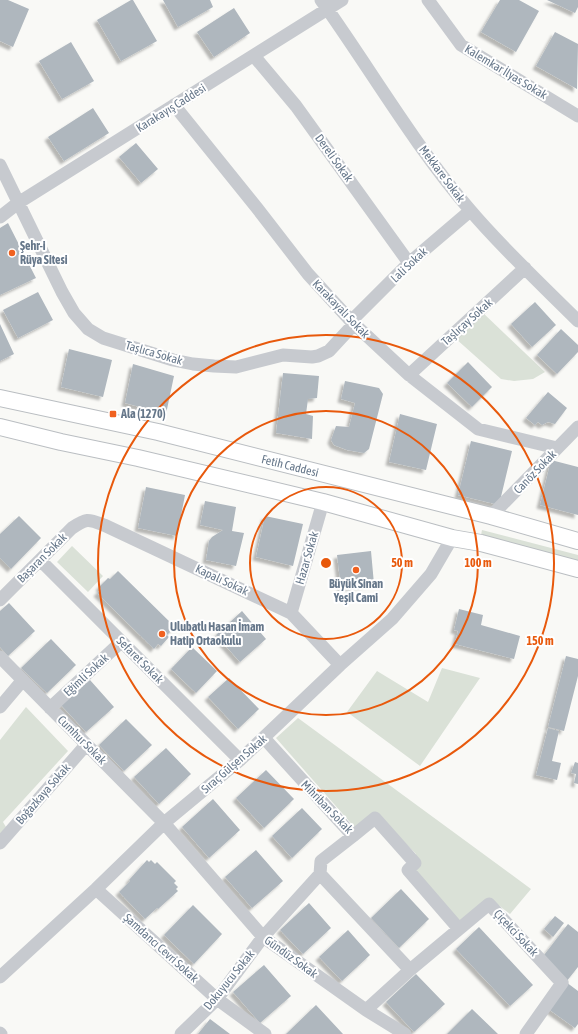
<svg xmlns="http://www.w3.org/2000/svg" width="578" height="1034" viewBox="0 0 578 1034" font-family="'Asap Condensed',sans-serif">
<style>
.green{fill:#dae1d7}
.building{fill:#afb7be;filter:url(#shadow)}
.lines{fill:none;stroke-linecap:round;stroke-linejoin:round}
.major-casing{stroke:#babec2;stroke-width:18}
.minor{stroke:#c7cacf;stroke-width:13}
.major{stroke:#fff;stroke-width:16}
.ring{fill:none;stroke:#e8590c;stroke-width:2}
.poi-dot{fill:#f0611f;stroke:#fff;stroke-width:1.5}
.labels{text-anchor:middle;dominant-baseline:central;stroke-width:4;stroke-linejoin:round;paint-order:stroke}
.street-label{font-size:12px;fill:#66778a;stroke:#fff}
.poi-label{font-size:12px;font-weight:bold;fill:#66778a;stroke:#fff;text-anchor:start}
.centre{fill:#e8590c;stroke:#fff;stroke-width:2}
.ring-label{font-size:12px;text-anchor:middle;font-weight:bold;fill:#e8590c;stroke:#fff;stroke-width:4;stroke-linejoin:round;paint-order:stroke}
</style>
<defs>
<filter id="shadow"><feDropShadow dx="-3.5" dy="3.5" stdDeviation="1" flood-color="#0004"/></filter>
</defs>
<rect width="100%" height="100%" fill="#f9f9f6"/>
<!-- green -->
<path class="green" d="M 481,311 L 545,372 L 533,379 L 514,381 L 501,379 L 455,338 Z
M 482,530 L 578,555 L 578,561 L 481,535 Z
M 72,546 L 103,576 L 88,592 L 57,562 Z
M 442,668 L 480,678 L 420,766 L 347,712 L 377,671 L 428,702 Z
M 26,707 L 68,751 L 3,822 L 6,827 L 0,834 L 0,740 Z
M 298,718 L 531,889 L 510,914 L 493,901 L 462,925 L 414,872 L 416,854 L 375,812 L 356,829 L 276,738 Z"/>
<!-- building -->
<path class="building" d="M 0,0 L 8,0 L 29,9 L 13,47 L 0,41 Z
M 131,0 L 133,0 L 157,41 L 121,61 L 97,20 Z
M 163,0 L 210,0 L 213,7 L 178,27 Z
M 500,0 L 519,0 L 539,11 L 516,52 L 481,32 Z
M 547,0 L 578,0 L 578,7 L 575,13 Z
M 234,8 L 250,33 L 214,57 L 197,32 Z
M 555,32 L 578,44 L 577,89 L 536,66 Z
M 71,42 L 94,81 L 62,99 L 39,61 Z
M 93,108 L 109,133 L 64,161 L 48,137 Z
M 136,143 L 158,169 L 141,183 L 119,157 Z
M 8,223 L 36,278 L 0,295 L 0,228 Z
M 38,292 L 53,320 L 18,338 L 3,310 Z
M 535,302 L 556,325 L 532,347 L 511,324 Z
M 0,324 L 14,354 L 0,361 Z
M 561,329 L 578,345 L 578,352 L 557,374 L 537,355 Z
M 69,349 L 112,360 L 103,397 L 61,387 Z
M 468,362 L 492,387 L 472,407 L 447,383 Z
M 133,364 L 174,376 L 166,414 L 125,403 Z
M 283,373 L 319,376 L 317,398 L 308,399 L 306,414 L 313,416 L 312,439 L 276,433 Z
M 345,381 L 379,388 L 383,394 L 369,449 L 364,453 L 347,450 L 334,445 L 331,440 L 336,426 L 349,427 L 355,403 L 341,399 Z
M 548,392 L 567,408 L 555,424 L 548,422 L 542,425 L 538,422 L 535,425 L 526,418 Z
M 400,414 L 437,424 L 426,470 L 389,462 Z
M 471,441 L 512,451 L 499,505 L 458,495 Z
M 551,460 L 578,467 L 578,515 L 540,505 Z
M 146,487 L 185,495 L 177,536 L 138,528 Z
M 205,501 L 236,507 L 232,531 L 244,533 L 236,566 L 206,560 L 209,541 L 212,537 L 223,530 L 200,525 Z
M 19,516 L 41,538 L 11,569 L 0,558 L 0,534 Z
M 265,516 L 303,524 L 293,566 L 256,557 Z
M 371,551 L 374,584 L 341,588 L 337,555 Z
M 118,571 L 175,627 L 167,635 L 169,637 L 161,646 L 158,644 L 154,649 L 97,593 L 101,589 L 99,587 L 108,578 L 110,579 Z
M 9,603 L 35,631 L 8,656 L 0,647 L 0,611 Z
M 459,609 L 483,615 L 481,625 L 520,636 L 514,659 L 455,644 L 458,631 L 454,630 Z
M 242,611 L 266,639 L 240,662 L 216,635 Z
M 51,639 L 76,665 L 47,693 L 21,668 Z
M 192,647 L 217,671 L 196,693 L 171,669 Z
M 566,656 L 578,659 L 578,676 L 564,731 L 548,727 Z
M 229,678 L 259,709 L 238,729 L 208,697 Z
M 90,680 L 114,707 L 86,732 L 61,705 Z
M 126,719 L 152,745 L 124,771 L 99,745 Z
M 548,728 L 559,731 L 552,761 L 561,763 L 557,780 L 536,775 Z
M 166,748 L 191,774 L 159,804 L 134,777 Z
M 575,762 L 578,763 L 578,784 L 574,783 L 576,774 L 571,773 Z
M 266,770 L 294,799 L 264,828 L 236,798 Z
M 213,799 L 240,830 L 209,858 L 182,827 Z
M 302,808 L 322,829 L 292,858 L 272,836 Z
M 256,850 L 283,881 L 252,908 L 225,877 Z
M 147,860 L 149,862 L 151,860 L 155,864 L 157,862 L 176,881 L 174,883 L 178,887 L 176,889 L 178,891 L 158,909 L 157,908 L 145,919 L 119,892 L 130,881 L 129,880 Z
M 401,889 L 429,919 L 399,948 L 371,918 Z
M 309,903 L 331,928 L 303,954 L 280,930 Z
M 193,905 L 222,934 L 194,964 L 164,935 Z
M 555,916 L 564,923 L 553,937 L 544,929 Z
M 568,924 L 578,932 L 578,967 L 566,982 L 541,959 Z
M 479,927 L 533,985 L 510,1006 L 456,949 Z
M 348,930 L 370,955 L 342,981 L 319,957 Z
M 264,965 L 291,996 L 260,1023 L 233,992 Z
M 416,974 L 445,1004 L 414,1032 L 386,1002 Z
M 566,982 L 578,991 L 578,1024 L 575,1028 L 547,1008 Z
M 316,1005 L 343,1034 L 286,1034 Z
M 472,1009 L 498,1034 L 447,1034 Z
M 210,1019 L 230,1034 L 198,1034 Z"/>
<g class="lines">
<defs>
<path id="major" d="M 0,398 L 158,432 L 491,516 L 578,541
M 0,427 L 61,442 L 138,458 L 323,502 L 452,538 L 481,543 L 578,569"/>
</defs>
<!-- major casing -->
<use href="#major" class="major-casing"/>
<!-- minor -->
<path class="minor" d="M 321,0 C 371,70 414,145 470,210 C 503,249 542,285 578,321
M 428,0 L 461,45 L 578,116
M 254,56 L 296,106 L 409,263
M 174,105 L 257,208 L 308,274 L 351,321 L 409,375 L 478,429 L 557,448
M 0,165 L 62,292 L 74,313 L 88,329 L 103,338 L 173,360 L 193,364 L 214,366 L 236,367 L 283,355 L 312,357 L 318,356 L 329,351 L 354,324
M 0,217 L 18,203 L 342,0
M 351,321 L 409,263 L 470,211
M 409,375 L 525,268
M 491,516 L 578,427
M 40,560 L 240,760
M 0,600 L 72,528 C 87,518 88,519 104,525 L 291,613 L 340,665
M 291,613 L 323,502
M 0,657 L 164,823 L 263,937 L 366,1010 L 405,1034
M 0,707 L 22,681
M 50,708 L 121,642
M 264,738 L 353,836 L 375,818 L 415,863 L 408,870 L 459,929
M 0,843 L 86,745
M 320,874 L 410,970
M 96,889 L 217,999 L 265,1034
M 0,977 L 96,889 L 164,823 L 240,760 L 340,665 L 392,619 L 431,574 L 452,538
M 366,1010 L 410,970 L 489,904 L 562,983 L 526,1034
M 0,1033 L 1,1034
M 181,1034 L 217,999 L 263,937 L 320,874 L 321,861 L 353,836"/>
<!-- major -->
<use href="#major" class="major"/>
</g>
<!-- distance rings -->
<g class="ring">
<circle cx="326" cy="563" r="76"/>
<circle cx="326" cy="563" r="152"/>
<circle cx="326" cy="563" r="228"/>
</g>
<!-- markers -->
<g class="poi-dot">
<circle cx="12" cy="253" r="4"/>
<rect x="109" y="410" width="8" height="8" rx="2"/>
<circle cx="356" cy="570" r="4"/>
<circle cx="162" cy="634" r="4"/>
</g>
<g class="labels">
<!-- street labels -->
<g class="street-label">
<text transform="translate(506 72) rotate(31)">Kalemkar İlyas Sokak</text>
<text transform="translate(171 108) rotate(-32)">Karakayış Caddesi</text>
<text transform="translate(334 158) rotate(54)">Dereli Sokak</text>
<text transform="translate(442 174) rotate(53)">Mekkare Sokak</text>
<text transform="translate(409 265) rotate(-43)">Lali Sokak</text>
<text transform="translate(341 309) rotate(46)">Karakayalı Sokak</text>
<text transform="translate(467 322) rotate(-42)">Taşlıçay Sokak</text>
<text transform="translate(154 353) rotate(16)">Taşlıca Sokak</text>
<text transform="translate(290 466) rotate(14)">Fetih Caddesi</text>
<text transform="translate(535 472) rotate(-46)">Canöz Sokak</text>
<text transform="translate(42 558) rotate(-45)">Başaran Sokak</text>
<text transform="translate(307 558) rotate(-74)">Hazar Sokak</text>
<text transform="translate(222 580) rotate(25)">Kapalı Sokak</text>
<text transform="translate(140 660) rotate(45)">Sefaret Sokak</text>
<text transform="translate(86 675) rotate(-43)">Eğimli Sokak</text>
<text transform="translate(82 740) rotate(45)">Cumhur Sokak</text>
<text transform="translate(234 764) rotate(-41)">Sıraç Gülşen Sokak</text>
<text transform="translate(43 794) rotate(-49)">Boğazkaya Sokak</text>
<text transform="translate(327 807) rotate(46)">Mihriban Sokak</text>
<text transform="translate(516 933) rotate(47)">Çiçekci Sokak</text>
<text transform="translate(161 948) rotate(42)">Şamdancı Cevri Sokak</text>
<text transform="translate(291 957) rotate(36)">Gündüz Sokak</text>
<text transform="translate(229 980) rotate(-51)">Dokuyucu Sokak</text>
</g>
<!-- poi labels -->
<g class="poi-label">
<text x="20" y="246">Şehr-i<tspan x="20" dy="14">Rüya Sitesi</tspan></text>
<text x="121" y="414">Ala (1270)</text>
<text x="356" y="584" text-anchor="middle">Büyük Sinan<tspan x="356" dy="14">Yeşil Cami</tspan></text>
<text x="170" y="627">Ulubatlı Hasan İmam<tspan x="170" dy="14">Hatip Ortaokulu</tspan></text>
</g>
</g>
<circle cx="326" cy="563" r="6" class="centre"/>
<g class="ring-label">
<text x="402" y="567">50 m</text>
<text x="478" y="567">100 m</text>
<text x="540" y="645">150 m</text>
</g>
</svg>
